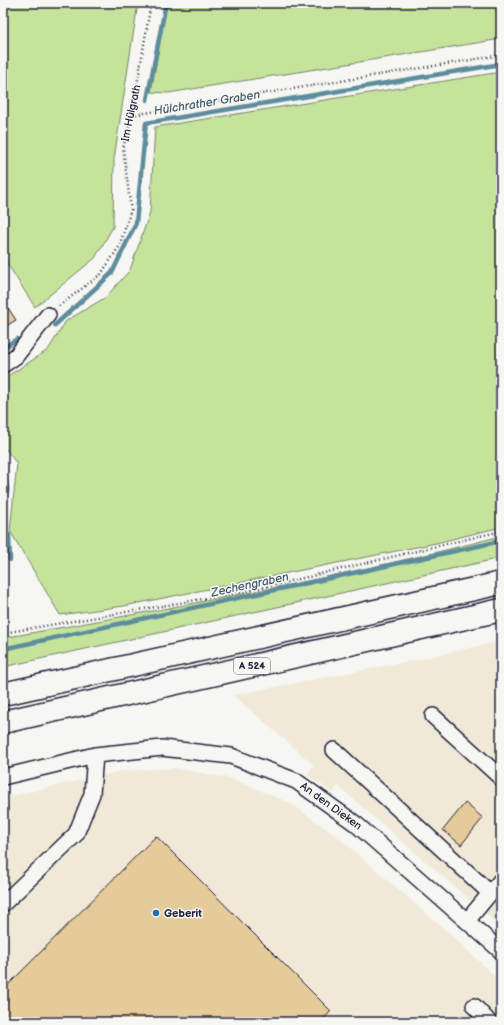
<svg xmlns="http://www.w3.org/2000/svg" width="504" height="1025" viewBox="0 0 504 1025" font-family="'Balsamiq Sans',sans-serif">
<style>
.built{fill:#f1e9d8}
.green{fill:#c5e39b;stroke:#74826b}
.water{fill:#84d5dd;stroke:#5d8d9c}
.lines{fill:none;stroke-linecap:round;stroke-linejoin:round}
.stream{stroke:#5d8d9c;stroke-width:4.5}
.building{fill:#e5ca9a;stroke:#22223b}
.minor-casing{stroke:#22223b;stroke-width:18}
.highway-casing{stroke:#22223b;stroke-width:25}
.path{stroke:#22223b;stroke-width:2.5;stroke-dasharray:1 3;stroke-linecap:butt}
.minor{stroke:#f6f6f2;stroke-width:15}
.highway{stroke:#f6f6f2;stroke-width:22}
.poi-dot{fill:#1f6fb2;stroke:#f6f6f2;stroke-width:1.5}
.labels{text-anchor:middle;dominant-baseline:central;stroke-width:3;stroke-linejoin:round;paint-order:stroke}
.shield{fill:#f6f6f2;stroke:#626272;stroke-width:1}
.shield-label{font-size:10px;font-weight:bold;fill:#22223b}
.street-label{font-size:11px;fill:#22223b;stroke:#f6f6f2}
.poi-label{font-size:11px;font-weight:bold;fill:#22223b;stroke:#f6f6f2;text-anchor:start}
.water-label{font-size:12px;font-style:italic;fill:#3f586c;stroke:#f6f6f2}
</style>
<rect width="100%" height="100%" fill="#f6f6f2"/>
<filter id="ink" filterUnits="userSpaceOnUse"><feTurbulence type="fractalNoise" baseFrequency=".025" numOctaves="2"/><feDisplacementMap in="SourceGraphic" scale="8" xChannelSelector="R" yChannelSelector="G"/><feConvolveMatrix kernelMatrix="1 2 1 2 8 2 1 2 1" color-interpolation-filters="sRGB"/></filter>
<g filter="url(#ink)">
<!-- built -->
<path class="built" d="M 501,641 L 501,927 L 338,786 L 333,793 L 307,775 L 314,765 L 233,695 L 426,658 Z
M 176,768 L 233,779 L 290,803 L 339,838 L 450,934 L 501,982 L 501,1022 L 3,1022 L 3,798 L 121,771 Z"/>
<!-- green -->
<path class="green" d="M 3,3 L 138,3 L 114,159 L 113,227 L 95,258 L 35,307 L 3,257 Z
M 167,3 L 501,3 L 501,39 L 168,93 L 151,92 Z
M 501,72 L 501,527 L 436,543 L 124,606 L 60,615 L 10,531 L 17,464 L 3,445 L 3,379 L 48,350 L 66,321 L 106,297 L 130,270 L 150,212 L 155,127 Z
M 501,536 L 501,558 L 3,667 L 3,638 C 170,608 337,579 501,536 Z"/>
<!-- water -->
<path class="water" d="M 3,460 L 5,461 L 9,490 L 3,506 Z"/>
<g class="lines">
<!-- stream -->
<path class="stream" d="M 147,100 L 166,3
M 55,325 L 112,273 L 136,223 L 146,123 L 501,64
M 3,348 L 17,339
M 9,535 L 10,560
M 3,649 L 501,541"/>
</g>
<!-- building -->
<path class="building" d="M 3,300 L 16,320 L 3,328 Z
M 465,803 L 483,818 L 461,845 L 443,830 Z
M 156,836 L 331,1011 L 321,1022 L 3,1022 L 3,990 Z"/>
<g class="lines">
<defs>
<path id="minor" d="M 3,365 L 16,356 L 48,315
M 433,716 L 501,778
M 334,750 L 490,893
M 3,777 L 95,755 L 162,748 L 231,756 L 296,781 L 356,824 L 501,951
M 3,904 L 76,834 L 92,794 L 95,755
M 467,921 L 501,880
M 474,1006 L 489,1022"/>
<path id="highway" d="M 3,694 L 501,583
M 3,722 L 501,610"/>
</defs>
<!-- minor casing -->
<use href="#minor" class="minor-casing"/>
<!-- highway casing -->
<use href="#highway" class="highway-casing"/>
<!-- path -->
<path class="path" d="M 132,115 L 501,55
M 59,306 L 101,274 L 119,247 L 131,210 L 123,148 L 132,115 L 151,3
M 3,633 L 244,592 L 501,531"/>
<!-- minor -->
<use href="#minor" class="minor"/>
<!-- highway -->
<use href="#highway" class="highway"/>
</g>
</g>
<!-- markers -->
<circle class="poi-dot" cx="156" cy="913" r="4"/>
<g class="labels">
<!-- shield labels -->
<rect class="shield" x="234" y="658" width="36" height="16" rx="3"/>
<g class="shield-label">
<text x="252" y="666">A 524</text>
</g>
<!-- street labels -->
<g class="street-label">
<text transform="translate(131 113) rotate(-78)">Im Hülgrath</text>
<text transform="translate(331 806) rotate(36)">An den Dieken</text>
</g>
<!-- poi labels -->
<g class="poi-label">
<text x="164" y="913">Geberit</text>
</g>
<!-- water labels -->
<g class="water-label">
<text transform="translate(207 103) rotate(-9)">Hülchrather Graben</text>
<text transform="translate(250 585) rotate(-12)">Zechengraben</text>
</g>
</g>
<!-- margin -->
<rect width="504" height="1025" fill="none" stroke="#f6f6f2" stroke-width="16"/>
<rect x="8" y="8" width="488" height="1009" fill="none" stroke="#22223b" stroke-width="1.5" filter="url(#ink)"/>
</svg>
